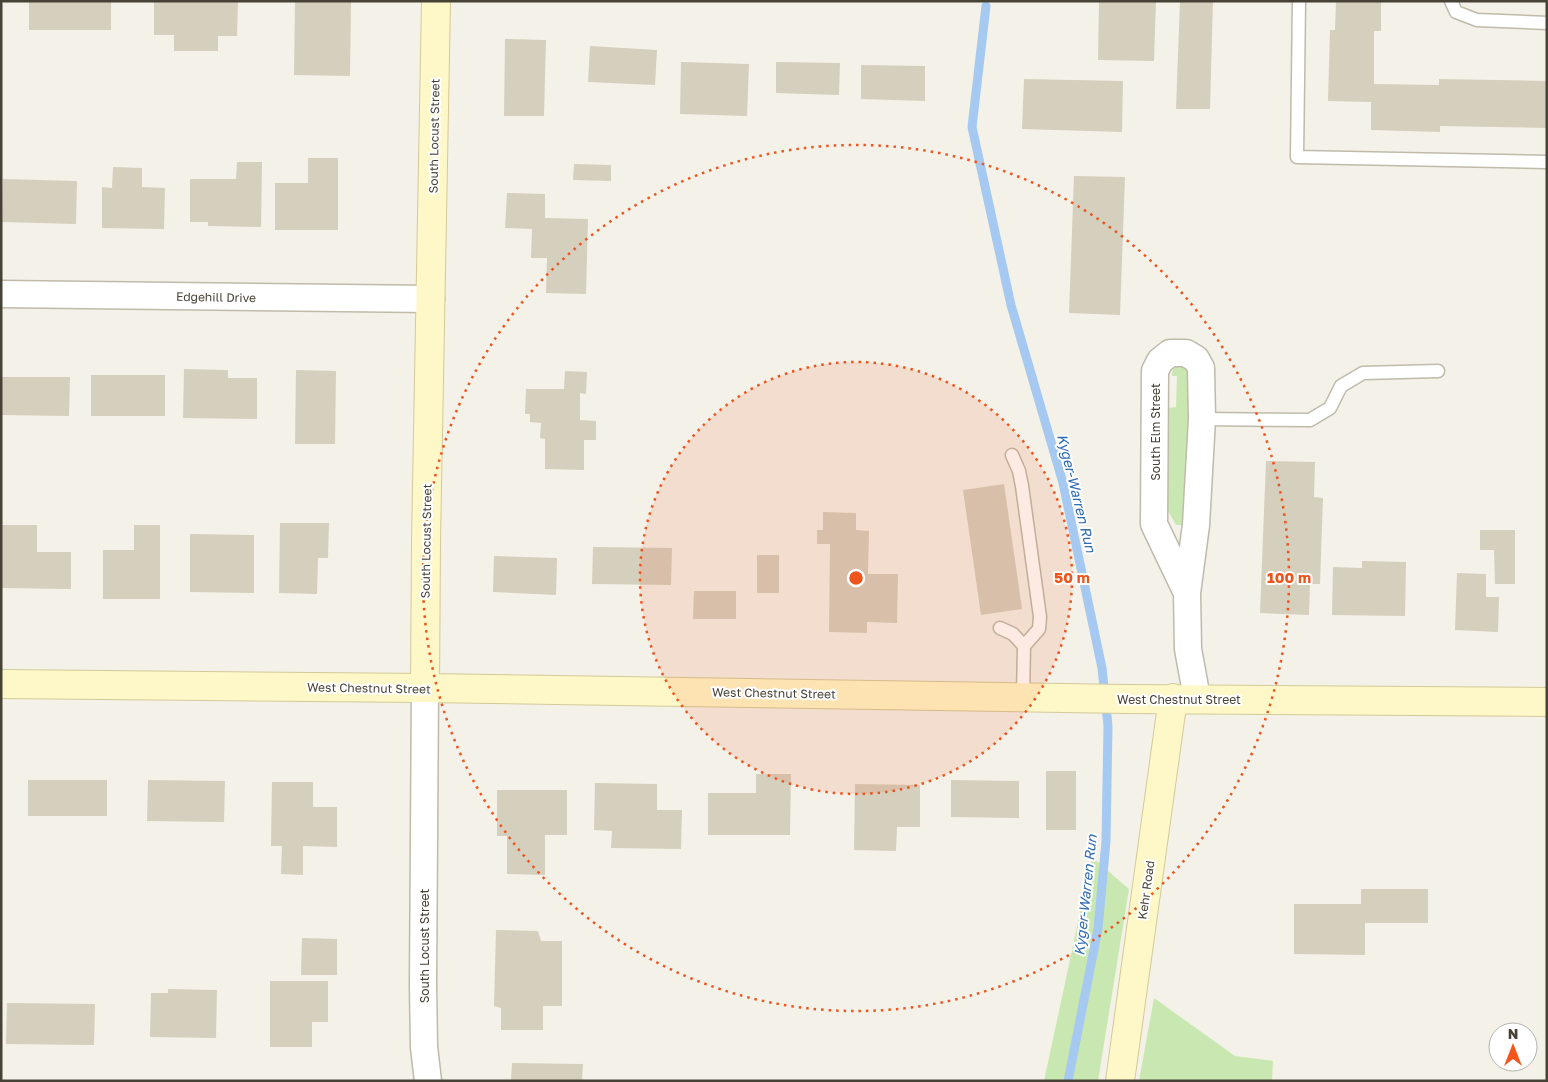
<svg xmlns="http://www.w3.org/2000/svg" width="1548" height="1082" viewBox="0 0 1548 1082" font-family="'Golos Text',sans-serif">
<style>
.green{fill:#c9e8b1}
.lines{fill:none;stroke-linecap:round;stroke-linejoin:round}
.stream{stroke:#a5c9f0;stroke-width:9}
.building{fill:#d5cfbd}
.lane-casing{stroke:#bfbaaa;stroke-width:15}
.street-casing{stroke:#bfbaaa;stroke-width:29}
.secondary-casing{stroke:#d3ca98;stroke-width:30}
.lane{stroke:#fff;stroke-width:12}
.street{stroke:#fff;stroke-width:26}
.secondary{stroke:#fef7c7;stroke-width:28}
.ring{fill:none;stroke:#ef541c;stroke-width:2.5;stroke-dasharray:2.5 5}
.labels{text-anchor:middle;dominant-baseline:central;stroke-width:4;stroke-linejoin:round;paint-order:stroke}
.street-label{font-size:12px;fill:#474236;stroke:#fff}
.water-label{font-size:14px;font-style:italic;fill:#306cb2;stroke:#fff}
.centre{fill:#ef541c;stroke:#fff;stroke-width:2.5}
.ring-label{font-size:15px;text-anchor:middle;font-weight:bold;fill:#ef541c;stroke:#fff;stroke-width:4;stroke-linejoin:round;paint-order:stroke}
</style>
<rect width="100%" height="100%" fill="#f4f1e8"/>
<!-- green -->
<path class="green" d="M 1173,365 L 1187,366 L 1191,394 L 1185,525 L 1176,525 L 1168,511 L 1166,494 L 1169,408 L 1176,407 L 1177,376 L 1172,376 Z
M 1092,857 L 1129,889 L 1098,1081 L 1044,1081 Z
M 1154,998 L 1235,1056 L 1273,1061 L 1272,1081 L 1139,1081 Z"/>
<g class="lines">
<!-- stream -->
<path class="stream" d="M 986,6 L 972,127 L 1011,305 L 1063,483 L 1102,668 L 1108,726 L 1106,841 L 1098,929 L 1068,1081"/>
</g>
<!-- building -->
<path class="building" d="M 29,1 L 111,1 L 111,30 L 29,30 Z
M 154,1 L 238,1 L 237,36 L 218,36 L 218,51 L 174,51 L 174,35 L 154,35 Z
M 295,1 L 351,1 L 350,76 L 294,75 Z
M 1099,1 L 1156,1 L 1154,61 L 1098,60 Z
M 1180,1 L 1213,1 L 1210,109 L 1176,109 Z
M 1336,1 L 1381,1 L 1381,31 L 1374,31 L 1374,84 L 1439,85 L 1439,79 L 1547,81 L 1547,128 L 1440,126 L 1440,132 L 1371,130 L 1371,102 L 1328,101 L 1330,30 L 1335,30 Z
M 505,39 L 546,40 L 544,116 L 504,116 Z
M 590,46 L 657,50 L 655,85 L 588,82 Z
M 681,62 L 749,64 L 747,116 L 680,114 Z
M 776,62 L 840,63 L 839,95 L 776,93 Z
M 861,65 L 925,66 L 925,101 L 861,99 Z
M 1024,79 L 1123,81 L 1122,132 L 1022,129 Z
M 308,158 L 338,158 L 338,230 L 275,230 L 275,183 L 308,183 Z
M 237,162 L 262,162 L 261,227 L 208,226 L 208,222 L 190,222 L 190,179 L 236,179 Z
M 574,164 L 611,165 L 611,181 L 573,180 Z
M 113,167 L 142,168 L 142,187 L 165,188 L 164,229 L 102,228 L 102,187 L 112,188 Z
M 1074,176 L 1125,177 L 1120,315 L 1069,313 Z
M 3,179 L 77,181 L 76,224 L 2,222 Z
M 507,193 L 545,194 L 545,218 L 588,219 L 586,294 L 546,293 L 547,258 L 531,258 L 532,229 L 505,228 Z
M 184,369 L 228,370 L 228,378 L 257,378 L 257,419 L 183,418 Z
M 296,370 L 336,371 L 335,444 L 295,444 Z
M 565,371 L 587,372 L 586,394 L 580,393 L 580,420 L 596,421 L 596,440 L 584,440 L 584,470 L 545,469 L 545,439 L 540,438 L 541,423 L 530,422 L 530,414 L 525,414 L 526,389 L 564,389 Z
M 91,375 L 165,375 L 165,416 L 91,416 Z
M 1,377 L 70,377 L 69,416 L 1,415 Z
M 1266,461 L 1315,462 L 1314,497 L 1323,498 L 1320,584 L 1310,584 L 1309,615 L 1260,613 Z
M 1004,484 L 1022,609 L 981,615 L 963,490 Z
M 823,512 L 856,513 L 856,530 L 869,531 L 868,574 L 898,574 L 897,623 L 867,622 L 867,633 L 829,632 L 830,544 L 817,544 L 817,530 L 823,530 Z
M 280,523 L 329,523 L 328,558 L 318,558 L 317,594 L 279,593 Z
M 1,525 L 37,525 L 37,552 L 71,552 L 71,589 L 1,588 Z
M 134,525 L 160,525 L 160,599 L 103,599 L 103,550 L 134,550 Z
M 1480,530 L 1515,530 L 1515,584 L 1495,584 L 1494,550 L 1480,550 Z
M 190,534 L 254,535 L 254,593 L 190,592 Z
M 593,547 L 672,548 L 671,585 L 592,584 Z
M 757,555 L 779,555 L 779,593 L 757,593 Z
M 494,556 L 557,558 L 556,595 L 493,592 Z
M 1362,561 L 1406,562 L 1405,616 L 1332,615 L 1333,567 L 1362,568 Z
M 1457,573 L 1486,574 L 1486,597 L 1499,597 L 1498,632 L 1455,630 Z
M 694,591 L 736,591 L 736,619 L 693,619 Z
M 1046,771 L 1076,771 L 1076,830 L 1046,830 Z
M 756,774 L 791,774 L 790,835 L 708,835 L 708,793 L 756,793 Z
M 28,780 L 107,780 L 107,816 L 28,816 Z
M 148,780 L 225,781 L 224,822 L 147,821 Z
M 951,780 L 1019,781 L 1019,818 L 951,817 Z
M 272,782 L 313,782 L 313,807 L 337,807 L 337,847 L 303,846 L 303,875 L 281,874 L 282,846 L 271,846 Z
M 595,783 L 657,784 L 657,810 L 682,810 L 681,849 L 611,848 L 612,831 L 594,830 Z
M 855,784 L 920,785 L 920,827 L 897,827 L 896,851 L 854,850 Z
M 497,790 L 567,790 L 567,835 L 545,835 L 545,875 L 507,874 L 507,836 L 497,836 Z
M 1361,889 L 1428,889 L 1428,923 L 1365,923 L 1365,955 L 1294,954 L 1294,904 L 1361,904 Z
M 496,930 L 538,931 L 541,941 L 562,941 L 562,1006 L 543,1006 L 543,1030 L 501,1030 L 501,1008 L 494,1006 Z
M 302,938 L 337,939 L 337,975 L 301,975 Z
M 270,981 L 328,981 L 328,1022 L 312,1022 L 312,1047 L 270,1047 Z
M 168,989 L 217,990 L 216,1038 L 150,1037 L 151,993 L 168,993 Z
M 7,1003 L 95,1004 L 94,1045 L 6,1044 Z
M 512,1063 L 583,1064 L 582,1081 L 511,1081 Z"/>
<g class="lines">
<defs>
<path id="lane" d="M 1299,1 L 1297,157 L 1547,162
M 1451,1 L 1456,12 L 1477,20 L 1547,23
M 1202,419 L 1310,420 L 1330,408 L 1341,386 L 1363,373 L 1438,371
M 1012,455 L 1019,471 L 1022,486 L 1040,617 L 1039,629 L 1024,646 L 1023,697
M 1000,628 L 1013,634 L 1024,646"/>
<path id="street" d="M 1,294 L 431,299
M 1187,593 L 1154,524 L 1155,371 L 1160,361 L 1170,353 L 1186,353 L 1196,359 L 1201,368 L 1202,419 L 1196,525 L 1187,593 L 1188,649 L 1197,698
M 425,688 L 423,985 L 424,1047 L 428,1081"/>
<path id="secondary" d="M 1,684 L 425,688 L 1127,699 L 1547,702
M 425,688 L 426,541 L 436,1
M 1120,1081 L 1173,698"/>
</defs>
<!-- lane casing -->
<use href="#lane" class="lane-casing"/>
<!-- street casing -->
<use href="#street" class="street-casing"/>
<!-- secondary casing -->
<use href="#secondary" class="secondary-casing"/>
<!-- lane -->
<use href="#lane" class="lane"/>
<!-- street -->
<use href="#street" class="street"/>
<!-- secondary -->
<use href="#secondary" class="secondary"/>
</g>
<!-- distance rings -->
<circle cx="856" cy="578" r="216" fill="#ef541c" fill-opacity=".12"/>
<g class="ring">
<circle cx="856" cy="578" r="216"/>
<circle cx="856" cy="578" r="433"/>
</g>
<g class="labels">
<!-- street labels -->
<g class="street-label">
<text transform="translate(434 136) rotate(-89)">South Locust Street</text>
<text transform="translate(216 297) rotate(1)">Edgehill Drive</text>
<text transform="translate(1155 432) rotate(-90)">South Elm Street</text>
<text transform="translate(426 541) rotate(-89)">South Locust Street</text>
<text transform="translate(369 688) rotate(1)">West Chestnut Street</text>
<text transform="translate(774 693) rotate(1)">West Chestnut Street</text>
<text x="1179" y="699">West Chestnut Street</text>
<text transform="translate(1146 890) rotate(-82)">Kehr Road</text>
<text transform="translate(424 946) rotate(-90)">South Locust Street</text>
</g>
<!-- water labels -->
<g class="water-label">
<text transform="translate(1077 493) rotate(76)">Kyger-Warren Run</text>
<text transform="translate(1085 895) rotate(-84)">Kyger-Warren Run</text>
</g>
</g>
<circle cx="856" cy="578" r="8" class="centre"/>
<g class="ring-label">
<text x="1072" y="583">50 m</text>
<text x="1289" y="583">100 m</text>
</g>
<!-- border -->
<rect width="1548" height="1082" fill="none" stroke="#474236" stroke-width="5"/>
<!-- north arrow -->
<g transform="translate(1513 1047)"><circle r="24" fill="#ffffff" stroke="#b5b3af"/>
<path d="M0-4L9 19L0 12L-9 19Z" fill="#f8551b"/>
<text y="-8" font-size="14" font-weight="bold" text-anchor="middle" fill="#474236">N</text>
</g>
</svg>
